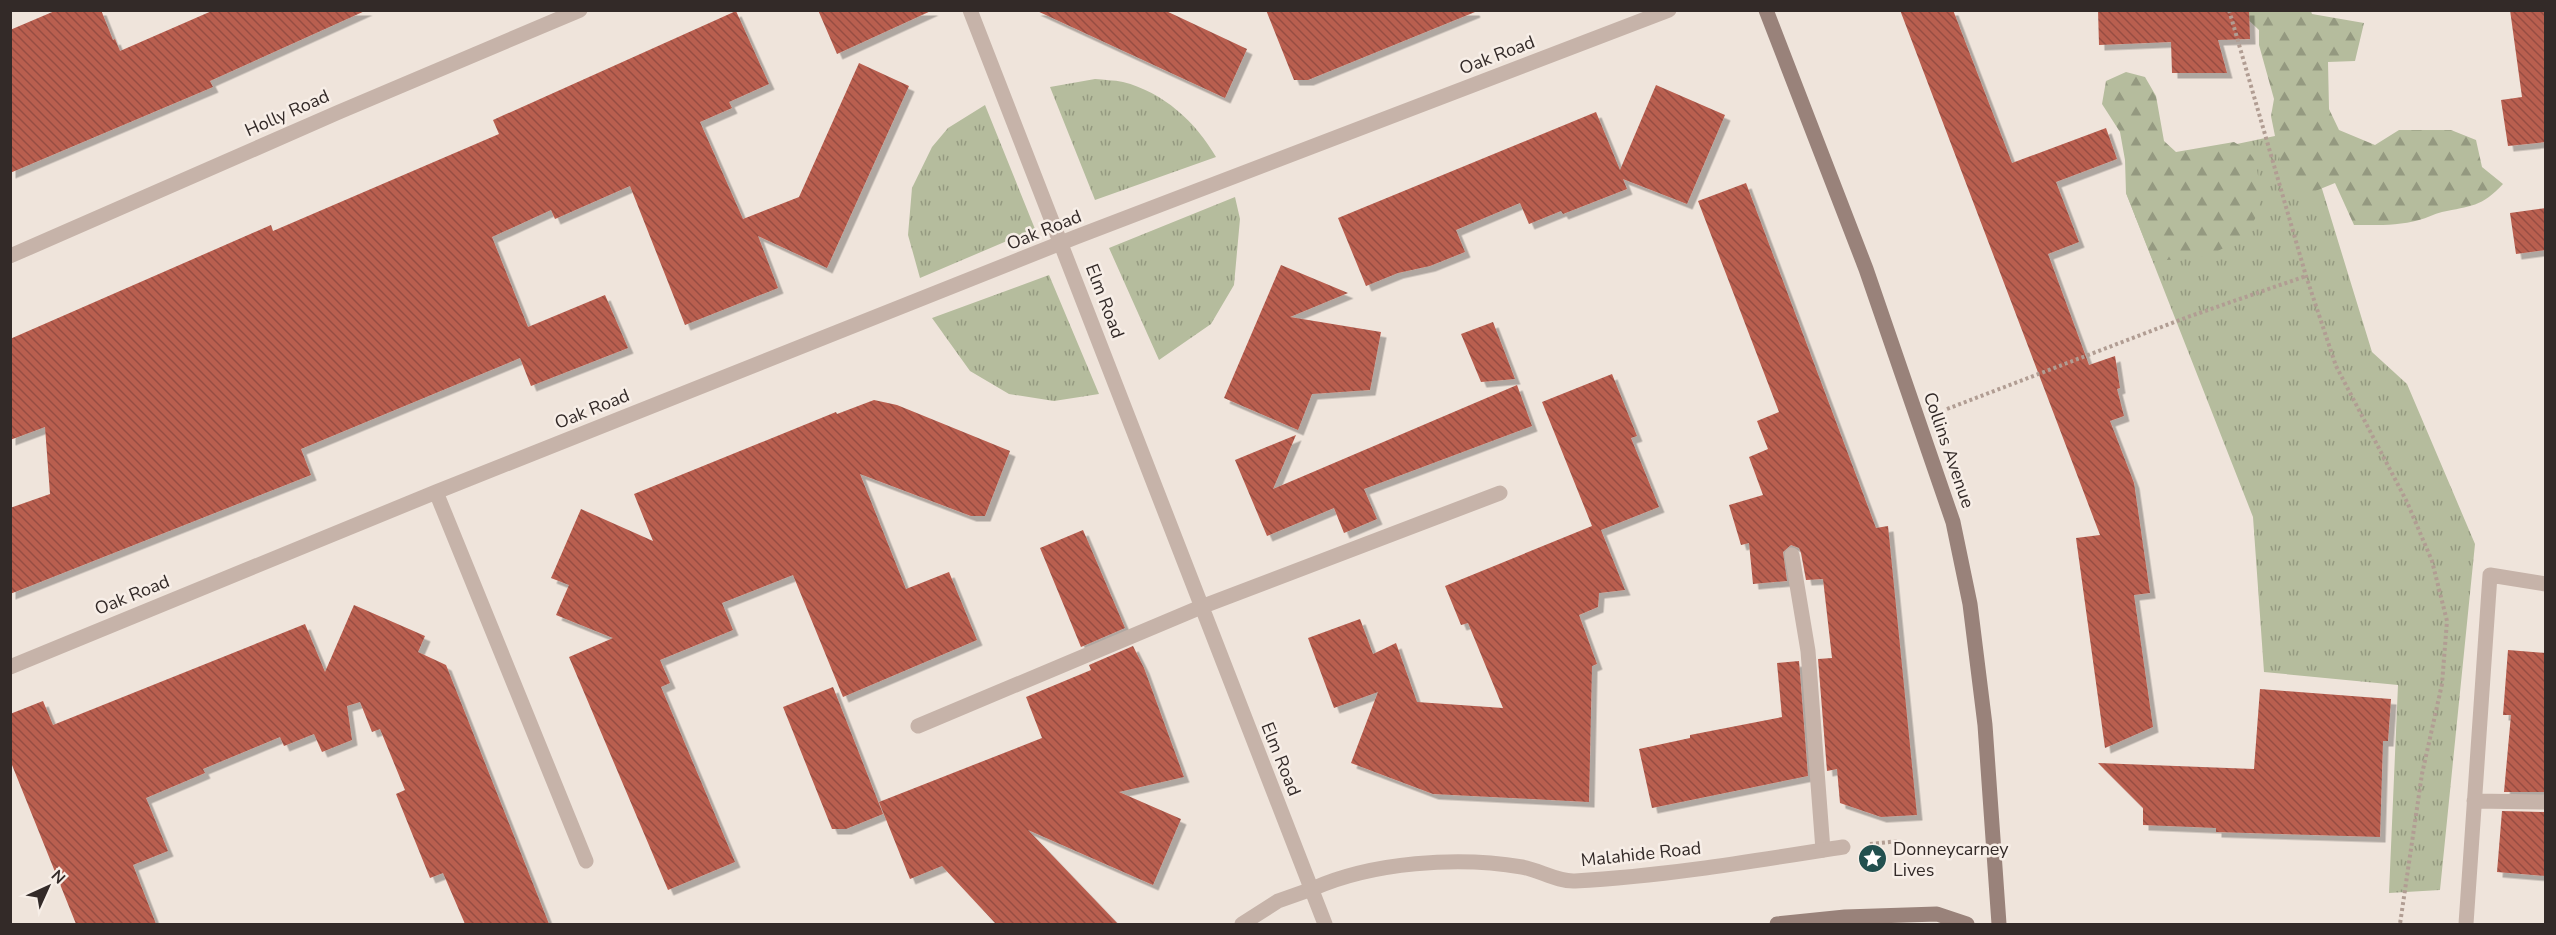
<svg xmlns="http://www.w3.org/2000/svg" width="2556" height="935" viewBox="0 0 2556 935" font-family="'Nunito Sans',sans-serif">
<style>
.grass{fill:url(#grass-tufts)}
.forest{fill:url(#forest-firs)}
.building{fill:url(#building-back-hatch);filter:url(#shadow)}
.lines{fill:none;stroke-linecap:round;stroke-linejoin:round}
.path{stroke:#b19d93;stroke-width:4;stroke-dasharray:3 3;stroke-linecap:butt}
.service{stroke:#c6b3a9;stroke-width:15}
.minor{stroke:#c6b3a9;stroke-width:15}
.secondary{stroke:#99827a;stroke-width:15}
.labels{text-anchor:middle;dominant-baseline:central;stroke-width:5;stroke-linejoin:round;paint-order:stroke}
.street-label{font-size:18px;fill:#332a28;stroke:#f7eee7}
.poi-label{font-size:18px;fill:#332a28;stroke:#f7eee7;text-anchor:start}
</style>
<defs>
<pattern id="grass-tufts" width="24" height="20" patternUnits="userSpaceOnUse" patternTransform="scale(1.5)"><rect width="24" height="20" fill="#b5bc9d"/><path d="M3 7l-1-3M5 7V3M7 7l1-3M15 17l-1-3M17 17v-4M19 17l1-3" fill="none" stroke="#949980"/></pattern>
<pattern id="forest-firs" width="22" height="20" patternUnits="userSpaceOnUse" patternTransform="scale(1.5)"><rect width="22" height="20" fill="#b5bc9d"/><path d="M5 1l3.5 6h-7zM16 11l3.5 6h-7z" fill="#949980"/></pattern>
<pattern id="building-back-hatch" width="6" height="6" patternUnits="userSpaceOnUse" patternTransform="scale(1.5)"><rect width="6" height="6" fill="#b95e4f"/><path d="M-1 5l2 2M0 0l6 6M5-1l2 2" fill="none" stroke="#974e42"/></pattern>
<filter id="shadow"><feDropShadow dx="5.5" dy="5.5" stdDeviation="0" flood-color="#0004"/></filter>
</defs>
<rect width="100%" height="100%" fill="#efe4db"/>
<!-- grass -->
<path class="grass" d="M 1095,79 C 1104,80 1114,80 1123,82 C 1163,92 1196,122 1216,157 L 1095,200 L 1050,87 Z
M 985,105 L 1035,229 L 920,278 L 908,235 L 912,188 L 932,147 L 948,128 Z
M 2304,130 L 2372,352 L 2407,384 L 2475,544 L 2440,890 L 2389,893 L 2398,685 L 2264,672 L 2253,517 L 2126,193 L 2213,149 Z
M 1235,197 L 1240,219 L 1234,285 L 1211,324 L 1159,360 L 1109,248 Z
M 1049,275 L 1099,394 L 1054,401 L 1009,394 L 970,371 L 932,318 Z"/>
<!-- forest -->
<path class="forest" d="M 2239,11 L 2311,11 L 2312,14 L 2364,23 L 2355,61 L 2328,62 L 2329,109 L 2339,130 L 2375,145 L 2399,130 L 2451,130 L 2476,140 L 2482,167 L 2503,184 C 2482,207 2470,206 2442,212 C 2434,214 2427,218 2419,220 C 2398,226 2376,225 2354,225 L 2335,183 L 2303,196 L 2281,166 L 2271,116 L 2274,99 L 2259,45 L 2259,30 Z
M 2126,72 L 2145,77 L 2156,96 L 2164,141 L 2176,152 L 2234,142 C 2255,154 2256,160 2259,182 C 2265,219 2246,239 2213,253 C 2196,260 2172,259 2153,261 L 2126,193 L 2125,160 L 2120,132 L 2102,104 L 2106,81 Z"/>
<!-- building -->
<path class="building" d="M 57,10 L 101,10 L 113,40 L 115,39 L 120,51 L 214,10 L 367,10 L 210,81 L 213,87 L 10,173 L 10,30 Z
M 818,10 L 933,10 L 837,54 Z
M 1035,10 L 1164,10 L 1247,49 L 1225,98 Z
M 1266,10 L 1474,10 L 1475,12 L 1308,80 L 1294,80 Z
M 1900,10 L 1953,10 L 2012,163 L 2106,128 L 2117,159 L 2056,182 L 2079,242 L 2048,254 L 2089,365 L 2115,356 L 2120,388 L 2117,389 L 2124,416 L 2110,421 L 2134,483 L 2150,593 L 2134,595 L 2153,727 L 2105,748 L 2076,538 L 2100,535 Z
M 2098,10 L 2249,10 L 2250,39 L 2218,40 L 2227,73 L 2172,73 L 2171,42 L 2099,45 Z
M 2510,10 L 2546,10 L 2546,142 L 2508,146 L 2501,100 L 2522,97 Z
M 736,11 L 769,84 L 729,102 L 732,108 L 700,122 L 743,219 L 799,197 L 859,63 L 909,86 L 827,268 L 758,236 L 778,288 L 685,325 L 630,186 L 555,219 L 551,210 L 492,237 L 528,327 L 605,295 L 628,348 L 531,386 L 520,358 L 301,449 L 311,475 L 10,594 L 10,508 L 50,494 L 45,427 L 10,440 L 10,339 L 271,225 L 273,231 L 499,134 L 493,120 Z
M 1656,85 L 1725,115 L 1687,204 L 1623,179 L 1627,189 L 1563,214 L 1561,211 L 1529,224 L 1520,203 L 1456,230 L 1465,252 L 1430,266 L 1398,273 L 1366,286 L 1338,218 L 1596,112 L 1620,170 Z
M 1746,183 L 1876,528 L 1888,526 L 1917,815 L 1881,817 L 1840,803 L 1837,769 L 1827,771 L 1818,659 L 1832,658 L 1823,579 L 1806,580 L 1801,553 L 1799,548 L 1791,545 L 1783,552 L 1787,581 L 1753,584 L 1749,543 L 1741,545 L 1729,505 L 1763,495 L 1749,457 L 1768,449 L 1757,421 L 1779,412 L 1698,201 Z
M 2546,208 L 2546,250 L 2516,254 L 2510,213 Z
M 1281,265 L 1348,293 L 1290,317 L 1381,332 L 1370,390 L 1312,394 L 1298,430 L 1224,398 Z
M 1493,322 L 1515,379 L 1481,382 L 1461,334 Z
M 1612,374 L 1637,436 L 1631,438 L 1659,507 L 1601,530 L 1625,590 L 1599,593 L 1598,607 L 1579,615 L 1597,664 L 1592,666 L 1589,802 L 1433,794 L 1351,763 L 1378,692 L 1334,708 L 1308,638 L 1360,619 L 1373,654 L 1396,643 L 1417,702 L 1503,708 L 1468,623 L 1461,625 L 1445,586 L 1592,526 L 1542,402 Z
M 1517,385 L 1532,426 L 1364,489 L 1377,519 L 1344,533 L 1334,508 L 1267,536 L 1235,460 L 1296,435 L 1273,489 Z
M 874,400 L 897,405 L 1010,451 L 985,516 L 971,516 L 860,474 L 906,589 L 949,572 L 977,640 L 843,697 L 793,575 L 722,603 L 733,630 L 660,660 L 670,683 L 661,687 L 735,862 L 668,890 L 569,657 L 613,638 L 556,615 L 569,585 L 551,578 L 581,509 L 653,541 L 634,494 L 836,412 L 837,414 Z
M 1083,530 L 1125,628 L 1081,647 L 1040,548 Z
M 354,605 L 425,636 L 418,652 L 446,665 L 549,924 L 465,924 L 443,873 L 430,878 L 396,794 L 405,790 L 380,729 L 372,732 L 360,702 L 347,706 L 352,740 L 322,752 L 314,734 L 284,746 L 280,737 L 203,769 L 205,773 L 146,798 L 168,851 L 133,865 L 156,924 L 76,924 L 10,760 L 10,714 L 43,701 L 53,725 L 305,624 L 325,672 Z
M 1133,646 L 1144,668 L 1184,777 L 1119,792 L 1181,819 L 1153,885 L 1028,830 L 1118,924 L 996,924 L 942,866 L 910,879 L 879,802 L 1042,738 L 1026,697 L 1091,670 L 1089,665 Z
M 2508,650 L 2546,653 L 2546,792 L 2504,792 L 2511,715 L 2503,715 Z
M 1799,661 L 1808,776 L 1652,808 L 1639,749 L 1690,738 L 1690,735 L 1782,717 L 1777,663 Z
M 833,687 L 883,814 L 846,829 L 832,829 L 783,707 Z
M 2260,689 L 2391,699 L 2388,741 L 2383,741 L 2380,837 L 2216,832 L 2216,828 L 2143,825 L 2143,808 L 2098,763 L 2254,769 Z
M 2502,811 L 2546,812 L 2546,876 L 2497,872 Z"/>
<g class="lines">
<!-- path -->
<path class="path" d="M 2229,10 L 2306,276 L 2336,366 L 2407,502 L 2432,561 L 2447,621 L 2442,684 L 2422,774 L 2400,924
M 1947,409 L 2185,318 L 2306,276
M 1870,844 L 1899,841"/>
<!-- service -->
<path class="service" d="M 1792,555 L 1808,651 L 1823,850
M 2474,801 L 2546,802
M 1242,924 L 1278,901 L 1312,889
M 2466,924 L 2490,575 L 2546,584"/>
<!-- minor -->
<path class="minor" d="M 970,10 L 1325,924
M 10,256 L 339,112 L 580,10
M 436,492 L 586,861
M 10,667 L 436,492 L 1076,237 L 1669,10
M 918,726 L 1201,607 L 1500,493
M 1312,889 C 1372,862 1458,856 1522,867 C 1539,870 1558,882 1575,881 C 1665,876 1754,861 1843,847"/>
<!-- secondary -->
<path class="secondary" d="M 1766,10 L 1866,269 L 1953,522 L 1970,604 L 1985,725 L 1999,924
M 1777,924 L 1845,917 L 1937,914 L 1967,924"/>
</g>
<!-- icons -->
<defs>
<symbol id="sight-disc" viewBox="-11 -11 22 22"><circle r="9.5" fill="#22504f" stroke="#f7eee7"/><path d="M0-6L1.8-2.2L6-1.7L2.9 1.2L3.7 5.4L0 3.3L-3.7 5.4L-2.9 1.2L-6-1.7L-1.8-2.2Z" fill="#fff"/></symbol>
</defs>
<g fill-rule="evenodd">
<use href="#sight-disc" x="1856" y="842" width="33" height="33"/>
</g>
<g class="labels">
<!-- street labels -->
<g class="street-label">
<text transform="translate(1497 55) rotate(-21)">Oak Road</text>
<text transform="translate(287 113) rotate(-24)">Holly Road</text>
<text transform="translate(1044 230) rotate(-22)">Oak Road</text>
<text transform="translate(1105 301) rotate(69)">Elm Road</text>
<text transform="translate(592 409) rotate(-22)">Oak Road</text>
<text transform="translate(1949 450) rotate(71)">Collins Avenue</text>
<text transform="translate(132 595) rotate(-22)">Oak Road</text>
<text transform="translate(1281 759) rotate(68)">Elm Road</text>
<text transform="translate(1641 854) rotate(-6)">Malahide Road</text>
</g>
<!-- poi labels -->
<g class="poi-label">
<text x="1893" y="849">Donneycarney<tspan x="1893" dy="21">Lives</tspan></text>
</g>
</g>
<!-- border -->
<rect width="2556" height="935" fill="none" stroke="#332a28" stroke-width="24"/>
<!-- north arrow -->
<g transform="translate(48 887) rotate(45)" stroke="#f7eee7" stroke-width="4.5" paint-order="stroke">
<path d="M0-4.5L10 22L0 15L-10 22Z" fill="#332a28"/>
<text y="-9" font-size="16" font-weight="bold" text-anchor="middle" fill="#332a28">N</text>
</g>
</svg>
